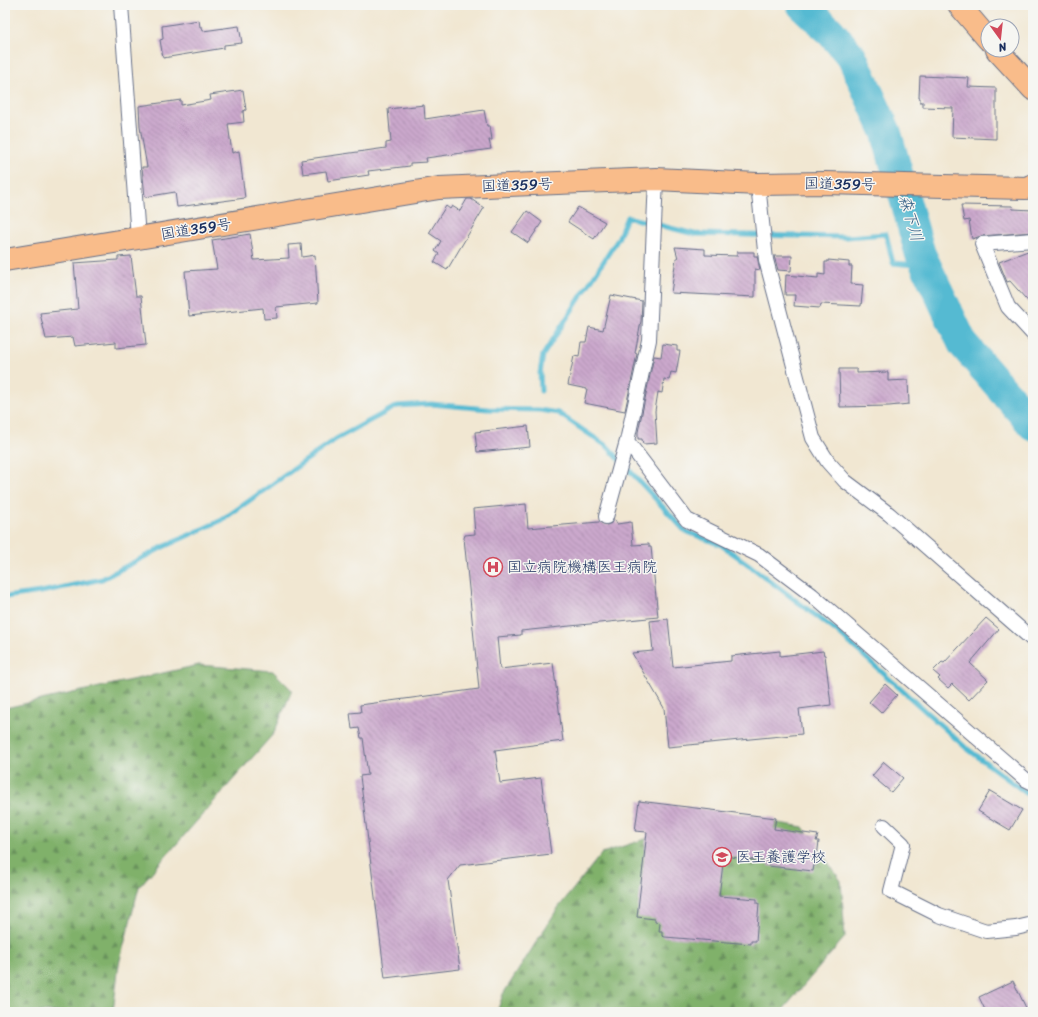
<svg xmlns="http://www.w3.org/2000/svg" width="1038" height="1017" viewBox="0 0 1038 1017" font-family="Sriracha,'Klee One',sans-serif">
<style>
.forest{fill:url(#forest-firs);stroke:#4e7064}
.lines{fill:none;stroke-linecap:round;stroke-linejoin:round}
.stream{stroke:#54bad2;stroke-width:5}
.river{stroke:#54bad2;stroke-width:31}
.building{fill:url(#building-back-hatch)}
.minor-casing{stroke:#666f87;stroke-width:16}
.trunk-casing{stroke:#666f87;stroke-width:24}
.minor{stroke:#fff;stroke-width:14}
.trunk{stroke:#f9bc8a;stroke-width:22}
.labels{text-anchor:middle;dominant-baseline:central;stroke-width:3;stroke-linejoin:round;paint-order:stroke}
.street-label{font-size:15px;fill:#1b2f5e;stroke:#f6f6f2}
.poi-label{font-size:15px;fill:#1b2f5e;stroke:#f6f6f2;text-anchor:start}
.water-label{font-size:16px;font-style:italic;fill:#2c5981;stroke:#f6f6f2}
</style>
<defs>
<pattern id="forest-firs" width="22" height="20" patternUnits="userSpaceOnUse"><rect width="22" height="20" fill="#80b16b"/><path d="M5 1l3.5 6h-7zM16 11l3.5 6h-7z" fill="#68905b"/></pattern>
<pattern id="building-back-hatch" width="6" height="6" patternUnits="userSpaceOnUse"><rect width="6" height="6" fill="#cba8cc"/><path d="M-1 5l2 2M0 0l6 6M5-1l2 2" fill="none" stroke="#a489a9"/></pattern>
</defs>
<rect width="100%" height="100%" fill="#f6f6f2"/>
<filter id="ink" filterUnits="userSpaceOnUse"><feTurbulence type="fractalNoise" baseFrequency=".025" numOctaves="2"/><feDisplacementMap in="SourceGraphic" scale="8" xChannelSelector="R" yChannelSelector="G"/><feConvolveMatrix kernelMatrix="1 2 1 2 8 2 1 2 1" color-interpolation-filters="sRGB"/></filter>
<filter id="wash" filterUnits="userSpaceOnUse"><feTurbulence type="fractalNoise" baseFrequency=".012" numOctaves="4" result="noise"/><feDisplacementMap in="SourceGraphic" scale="16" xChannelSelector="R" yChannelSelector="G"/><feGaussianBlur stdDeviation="0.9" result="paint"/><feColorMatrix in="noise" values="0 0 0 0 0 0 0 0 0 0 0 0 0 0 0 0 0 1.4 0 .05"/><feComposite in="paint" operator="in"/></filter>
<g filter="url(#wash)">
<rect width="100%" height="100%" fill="#f1e7d2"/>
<!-- forest -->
<path class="forest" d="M 199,665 L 273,671 L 292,690 L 274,733 L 139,887 L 119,964 L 113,1012 L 5,1012 L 5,708 Z
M 723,814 L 803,827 L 841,881 L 845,937 L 781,1012 L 497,1012 L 503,994 L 558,908 L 602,853 Z"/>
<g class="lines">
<!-- stream -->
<path class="stream" d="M 541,391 L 540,373 L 543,355 L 618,239 L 627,217 L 694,234 L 847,237 L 886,234 L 893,263 L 927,266
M 5,597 L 41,592 L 102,579 L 163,547 L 222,520 L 336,439 L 397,406 L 431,404 L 488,409 L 539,410 L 558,413 L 608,447 L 685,531 L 721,545 L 745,562 L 835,630 L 965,747 L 1033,798"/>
<!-- river -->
<path class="river" d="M 802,5 L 829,30 L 852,57 L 886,132 L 920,253 L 963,344 L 1033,425"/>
</g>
<g id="blocks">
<!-- building -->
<path class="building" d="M 199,20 L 200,27 L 202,27 L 203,31 L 239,26 L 242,43 L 224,45 L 224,48 L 163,58 L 160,40 L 163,39 L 162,26 Z
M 920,76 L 969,78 L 968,87 L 996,88 L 996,139 L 952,137 L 953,108 L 923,107 L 923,102 L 920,102 L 920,98 L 919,98 Z
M 243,90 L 246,110 L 243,111 L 244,122 L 228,124 L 232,153 L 239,151 L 245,198 L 177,207 L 175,192 L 145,197 L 142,167 L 147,167 L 140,127 L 139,106 L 181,100 L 181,105 L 211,100 L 210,95 Z
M 424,105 L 425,119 L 484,110 L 487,126 L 490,126 L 492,140 L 489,140 L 491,149 L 426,158 L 427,162 L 410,163 L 410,166 L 368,171 L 369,175 L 328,181 L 326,171 L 303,174 L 301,160 L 386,148 L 386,143 L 391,142 L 388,109 Z
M 467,199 L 471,199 L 484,208 L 447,270 L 434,262 L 439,254 L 435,251 L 441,241 L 429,233 L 446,206 L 450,209 L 452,206 L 460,211 Z
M 961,205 L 1012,206 L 1013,209 L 1033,210 L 1033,232 L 981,236 L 972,239 L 969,220 L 964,221 Z
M 578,207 L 605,222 L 594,239 L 568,222 Z
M 527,211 L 542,222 L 528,243 L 512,232 Z
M 250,234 L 254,260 L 289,258 L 288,245 L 301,244 L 302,257 L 315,255 L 318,303 L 276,307 L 277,318 L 264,319 L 263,308 L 189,316 L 185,271 L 217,269 L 212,240 Z
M 675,247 L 705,249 L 705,255 L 737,256 L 737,252 L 754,252 L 754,256 L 757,256 L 760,270 L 755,269 L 755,297 L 671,293 L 676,258 L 678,258 Z
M 1033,249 L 1033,307 L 1010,281 L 1007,282 L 999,262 Z
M 131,256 L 136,296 L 141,296 L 146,345 L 116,348 L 116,342 L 75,346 L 73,337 L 46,339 L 40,313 L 78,309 L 74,263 L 118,260 L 118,257 Z
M 774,256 L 792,256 L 791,271 L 778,270 Z
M 828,260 L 849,262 L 849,266 L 852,266 L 851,284 L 863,285 L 861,306 L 821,304 L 820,308 L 794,306 L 795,295 L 785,295 L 786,275 L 818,278 L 818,274 L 825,275 L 825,262 L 828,262 Z
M 611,295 L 642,301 L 641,321 L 635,353 L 637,354 L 625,411 L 584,403 L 587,389 L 568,385 L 574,356 L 579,357 L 581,342 L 586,342 L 589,327 L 603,330 Z
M 663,344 L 677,346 L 677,351 L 680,351 L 676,373 L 671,372 L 669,380 L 664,379 L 662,393 L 658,392 L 655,411 L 657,443 L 643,444 L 642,439 L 638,439 L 638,432 L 654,356 L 661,357 Z
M 839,369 L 857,369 L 857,373 L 888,372 L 888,381 L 908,380 L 909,404 L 889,406 L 840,407 Z
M 528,426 L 530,447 L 477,452 L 475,432 Z
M 526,504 L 528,528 L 599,522 L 607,525 L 615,520 L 617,524 L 631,522 L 633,545 L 649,544 L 649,547 L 651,547 L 658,617 L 521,631 L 521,635 L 497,637 L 500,669 L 553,663 L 563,741 L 495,750 L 500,783 L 541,778 L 551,854 L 460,865 L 448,880 L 460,969 L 385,978 L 360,776 L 368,775 L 363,738 L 361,738 L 359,728 L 352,729 L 350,713 L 361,712 L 360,705 L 479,689 L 464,538 L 465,535 L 475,534 L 473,509 Z
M 986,618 L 999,629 L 970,663 L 988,680 L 969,700 L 952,684 L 948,688 L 938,679 L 940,677 L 933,671 L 942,662 L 944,663 Z
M 668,619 L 673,667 L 731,661 L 731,656 L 780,651 L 780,656 L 823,651 L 824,655 L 825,655 L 831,705 L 799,709 L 802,734 L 668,747 L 664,708 L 632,653 L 653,651 L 650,621 Z
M 885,684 L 897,695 L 881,713 L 869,702 Z
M 884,762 L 903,778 L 891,792 L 872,776 Z
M 990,791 L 1022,810 L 1010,830 L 978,811 Z
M 639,801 L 776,818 L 774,829 L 818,835 L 816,841 L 819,841 L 816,865 L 814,865 L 813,871 L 768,866 L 768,862 L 724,856 L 719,896 L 757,899 L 757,903 L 759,903 L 756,941 L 751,941 L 751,944 L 665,937 L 662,936 L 662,931 L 659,931 L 660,923 L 655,922 L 655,919 L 637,917 L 647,832 L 635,831 Z
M 1013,981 L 1028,1012 L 986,1012 L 979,997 Z"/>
</g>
</g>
<g filter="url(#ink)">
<use href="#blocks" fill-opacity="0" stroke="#666f87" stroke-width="1"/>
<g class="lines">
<defs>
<path id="minor" d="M 121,5 L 138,238
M 758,184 L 766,260 L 813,438 L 828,462 L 845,481 L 889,514 L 1033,640
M 1033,240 L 982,244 L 1008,307 L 1033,334
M 627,441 L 687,520 L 759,555 L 812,595 L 1025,779 L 1033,783
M 606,516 L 606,517 L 627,441 L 649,340 L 656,179
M 884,826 L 903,844 L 891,891 L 939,915 L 986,931 L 1016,928 L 1033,924"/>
<path id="trunk" d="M 959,5 L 988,39
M 997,50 L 1033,89
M 5,260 L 439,188 L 656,179 L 758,184 L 825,183 L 1026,188 L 1033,185"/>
</defs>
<!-- minor casing -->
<use href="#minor" class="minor-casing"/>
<!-- trunk casing -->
<use href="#trunk" class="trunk-casing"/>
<!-- minor -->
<use href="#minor" class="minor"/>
<!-- trunk -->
<use href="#trunk" class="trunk"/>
</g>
</g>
<!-- icons -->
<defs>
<symbol id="hospital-ring" viewBox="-11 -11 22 22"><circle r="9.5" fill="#f6f6f2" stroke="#d1495b" stroke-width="1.5"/><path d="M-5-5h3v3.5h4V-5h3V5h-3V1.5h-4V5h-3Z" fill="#d1495b"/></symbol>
<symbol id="school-ring" viewBox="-11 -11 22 22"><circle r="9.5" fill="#f6f6f2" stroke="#d1495b" stroke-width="1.5"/><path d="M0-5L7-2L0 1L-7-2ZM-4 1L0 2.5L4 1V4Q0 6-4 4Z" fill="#d1495b"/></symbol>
</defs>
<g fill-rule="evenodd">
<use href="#hospital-ring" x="482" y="556" width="22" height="22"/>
<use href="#school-ring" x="711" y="846" width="22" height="22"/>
</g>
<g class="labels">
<!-- street labels -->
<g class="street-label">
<text transform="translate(840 184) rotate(1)">国道359号</text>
<text transform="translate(517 185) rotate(-2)">国道359号</text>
<text transform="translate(196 229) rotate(-9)">国道359号</text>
</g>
<!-- poi labels -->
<g class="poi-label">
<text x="507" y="567">国立病院機構医王病院</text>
<text x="736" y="857">医王養護学校</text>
</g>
<!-- water labels -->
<g class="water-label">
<text transform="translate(911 218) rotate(74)">森下川</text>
</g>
</g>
<!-- margin -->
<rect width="1038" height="1017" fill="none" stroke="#f6f6f2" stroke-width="20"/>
<!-- north arrow -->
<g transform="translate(1000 38) rotate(165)"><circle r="19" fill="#f6f6f2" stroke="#9ea6b7"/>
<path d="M0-3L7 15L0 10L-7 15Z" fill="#d1495b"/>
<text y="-6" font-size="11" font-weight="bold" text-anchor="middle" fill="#1b2f5e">N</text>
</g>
</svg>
